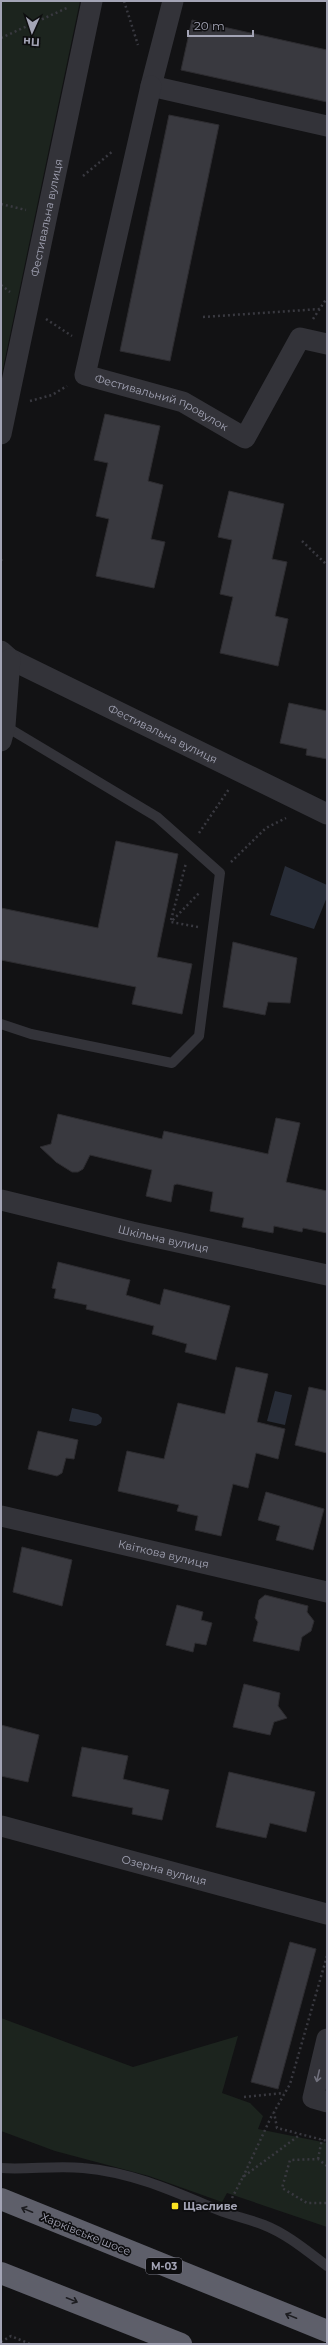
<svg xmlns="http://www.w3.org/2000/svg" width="328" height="2345" viewBox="0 0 328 2345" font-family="Montserrat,sans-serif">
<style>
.green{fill:#1c241e}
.water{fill:#282d38}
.building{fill:#39393f;stroke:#2d2c30}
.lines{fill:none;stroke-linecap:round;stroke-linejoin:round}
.path{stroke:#393940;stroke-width:2.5;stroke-dasharray:2 3;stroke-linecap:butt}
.service{stroke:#333339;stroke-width:10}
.minor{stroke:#333339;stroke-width:21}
.motorway{stroke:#5e5f6a;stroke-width:22}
.oneway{stroke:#71717d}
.oneway2{stroke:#1d1d21}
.poi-dot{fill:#fbe322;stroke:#0d0d0f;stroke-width:1.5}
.labels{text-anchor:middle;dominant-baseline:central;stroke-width:3.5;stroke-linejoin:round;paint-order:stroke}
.shield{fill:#0d0d0f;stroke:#767783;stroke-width:1}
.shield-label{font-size:10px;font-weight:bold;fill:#a3a4b5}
.street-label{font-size:11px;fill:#a3a4b5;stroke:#0d0d0f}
.poi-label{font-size:11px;font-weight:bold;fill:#a3a4b5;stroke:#0d0d0f;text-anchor:start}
</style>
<rect width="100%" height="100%" fill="#121214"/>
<!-- green -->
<path class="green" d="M 1,1 L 80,1 L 1,378 Z
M 1,2018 L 133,2067 L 238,2036 L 222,2093 L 250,2103 L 263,2116 L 258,2129 L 327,2143 L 327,2227 L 227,2193 L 222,2202 L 149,2176 L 55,2151 L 1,2131 Z"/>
<!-- water -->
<path class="water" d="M 285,866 L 327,885 L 327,897 L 314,929 L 270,915 Z
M 275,1391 L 292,1395 L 285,1425 L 267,1421 Z
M 72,1408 L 98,1414 L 102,1418 L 101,1423 L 96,1426 L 69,1421 Z"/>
<!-- building -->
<path class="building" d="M 192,20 L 327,50 L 327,102 L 181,70 Z
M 169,115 L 219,125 L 170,361 L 120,351 Z
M 105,414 L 160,426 L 148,481 L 163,485 L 151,539 L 165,542 L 154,588 L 96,576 L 109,519 L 96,516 L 108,463 L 94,460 Z
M 229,491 L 284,504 L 272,559 L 287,562 L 275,616 L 288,619 L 278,666 L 220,653 L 233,597 L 220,594 L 232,540 L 218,537 Z
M 289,703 L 327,711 L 327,759 L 306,755 L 307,749 L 280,743 Z
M 116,841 L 178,854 L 157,957 L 192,964 L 182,1014 L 132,1004 L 136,987 L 1,960 L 1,908 L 98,928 Z
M 233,942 L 297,958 L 290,1003 L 268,1002 L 265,1015 L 223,1007 Z
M 58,1114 L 162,1139 L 164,1131 L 268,1154 L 276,1118 L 300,1123 L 286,1182 L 327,1191 L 327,1233 L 303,1228 L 302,1232 L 274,1226 L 273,1233 L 242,1227 L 244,1218 L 210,1211 L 213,1192 L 177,1184 L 174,1185 L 171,1202 L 146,1196 L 152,1170 L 90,1155 L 83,1169 L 78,1172 L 72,1172 L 56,1162 L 40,1147 L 51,1144 Z
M 58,1262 L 130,1280 L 126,1295 L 160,1305 L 164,1289 L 230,1306 L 216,1360 L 185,1352 L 187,1344 L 152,1334 L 154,1326 L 86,1309 L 87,1305 L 54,1298 L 56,1289 L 52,1288 Z
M 236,1367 L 268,1374 L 257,1422 L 285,1429 L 278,1459 L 256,1453 L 248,1488 L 233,1484 L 221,1536 L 195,1530 L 198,1516 L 177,1511 L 179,1505 L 118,1491 L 127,1451 L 164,1459 L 178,1403 L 225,1414 Z
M 309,1387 L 327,1391 L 327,1453 L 295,1445 Z
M 38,1431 L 78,1440 L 74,1459 L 66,1458 L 62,1473 L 57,1476 L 28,1469 Z
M 266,1492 L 324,1509 L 313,1550 L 276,1540 L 280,1526 L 258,1520 Z
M 22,1547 L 72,1560 L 62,1606 L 13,1592 Z
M 265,1595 L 308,1606 L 307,1612 L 314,1621 L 311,1631 L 302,1637 L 299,1651 L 253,1641 L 258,1622 L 255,1618 L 259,1600 Z
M 177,1605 L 203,1612 L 201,1620 L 212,1623 L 206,1645 L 195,1643 L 193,1652 L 166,1645 Z
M 244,1684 L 280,1693 L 278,1706 L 287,1718 L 274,1722 L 270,1735 L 233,1727 Z
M 1,1725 L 39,1735 L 28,1782 L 1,1776 Z
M 82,1747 L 128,1756 L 123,1779 L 169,1790 L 162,1820 L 132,1814 L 133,1808 L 72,1796 Z
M 229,1772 L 315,1792 L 306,1832 L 270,1823 L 266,1838 L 216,1827 Z
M 290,1942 L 316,1949 L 278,2089 L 251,2082 Z"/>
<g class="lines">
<!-- path -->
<path class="path" d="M 124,1 L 138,45
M 1,38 L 69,7
M 83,176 L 113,151
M 1,204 L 26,210
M 1,285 L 10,292
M 203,317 L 320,309
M 46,319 L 72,336
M 313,319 L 327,298
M 30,401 L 52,395 L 67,386
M 302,541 L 327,565
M 1,560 L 2,561
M 199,833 L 229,789
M 231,862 L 266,828 L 286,818
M 171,920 L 186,863
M 198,927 L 171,922 L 200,892
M 327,1956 L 290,2084 L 274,2112 L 277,2128 L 327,2141
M 244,2097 L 284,2093
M 318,2159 L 322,2139
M 327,2166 L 318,2159 L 290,2160 L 282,2188 L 307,2203 L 327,2203
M 243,2177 L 273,2113
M 232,2198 L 243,2177 L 301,2134
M 1,2342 L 11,2336 L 30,2344"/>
<!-- service -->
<path class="service" d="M 1,1024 L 31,1034 L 172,1063 L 199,1036 L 220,873 L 157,817 L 5,726
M 1,2168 C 28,2170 56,2165 83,2168 C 131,2172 173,2191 218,2210 C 233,2216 249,2219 264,2225 C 287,2234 307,2251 327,2266"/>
<!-- minor -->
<g class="minor">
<path d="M 173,1 L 151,86 L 327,126"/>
<path id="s1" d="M 151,86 L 85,375 L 183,402 L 245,438 L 300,338 L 327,344"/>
<path id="s2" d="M 1,434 L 92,1"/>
<path id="s3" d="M 1,651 L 10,659 L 327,814"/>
<path d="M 1,741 L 5,726 L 10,659"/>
<path id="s4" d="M 1,1200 L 132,1232 L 327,1275"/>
<path id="s5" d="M 1,1516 L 327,1592"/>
<path id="s6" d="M 1,1826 L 327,1914"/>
<path d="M 327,2039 L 313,2098 L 327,2102"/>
</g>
<!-- motorway -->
<path class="motorway" d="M 1,2199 L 327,2331
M 1,2273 L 181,2344"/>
</g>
<!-- one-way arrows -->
<defs><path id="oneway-shaft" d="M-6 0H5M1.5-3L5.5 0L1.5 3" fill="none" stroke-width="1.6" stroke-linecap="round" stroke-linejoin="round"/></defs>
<use class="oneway" href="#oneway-shaft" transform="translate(318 2076) rotate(103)"/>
<g class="oneway2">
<use href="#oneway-shaft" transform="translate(27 2210) rotate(-158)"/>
<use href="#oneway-shaft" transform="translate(72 2300) rotate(22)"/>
<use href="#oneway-shaft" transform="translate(291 2316) rotate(-158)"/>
</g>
<!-- markers -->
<rect class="poi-dot" x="171" y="2202" width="8" height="8" rx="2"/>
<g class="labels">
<!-- shield labels -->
<rect class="shield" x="146" y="2258" width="36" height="16" rx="3"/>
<g class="shield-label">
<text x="164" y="2266">М-03</text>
</g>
<!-- street labels -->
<g class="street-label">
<text stroke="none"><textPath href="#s2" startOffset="221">Фестивальна вулиця</textPath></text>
<text stroke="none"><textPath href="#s1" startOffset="378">Фестивальний провулок</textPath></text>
<text stroke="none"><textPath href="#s3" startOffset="182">Фестивальна вулиця</textPath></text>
<text stroke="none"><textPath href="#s4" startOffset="167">Шкільна вулиця</textPath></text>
<text stroke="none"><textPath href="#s5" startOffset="167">Квіткова вулиця</textPath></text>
<text stroke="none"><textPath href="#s6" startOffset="169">Озерна вулиця</textPath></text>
<text transform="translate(86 2234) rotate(22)">Харківське шосе</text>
</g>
<!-- poi labels -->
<g class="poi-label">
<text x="183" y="2206">Щасливе</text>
</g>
</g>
<!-- border -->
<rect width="328" height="2345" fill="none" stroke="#a3a4b5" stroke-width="4"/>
<!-- north arrow -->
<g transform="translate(32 32) rotate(183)" stroke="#0d0d0f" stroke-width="3" paint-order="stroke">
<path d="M0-3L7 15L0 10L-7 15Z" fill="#a3a4b5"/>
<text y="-6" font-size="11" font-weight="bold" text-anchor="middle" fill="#a3a4b5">Пн</text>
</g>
<!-- scale -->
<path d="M188 30v6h65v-6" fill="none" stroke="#a3a4b5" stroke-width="2"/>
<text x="194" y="30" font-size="12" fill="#a3a4b5" stroke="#0d0d0f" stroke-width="3" paint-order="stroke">20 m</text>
</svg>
